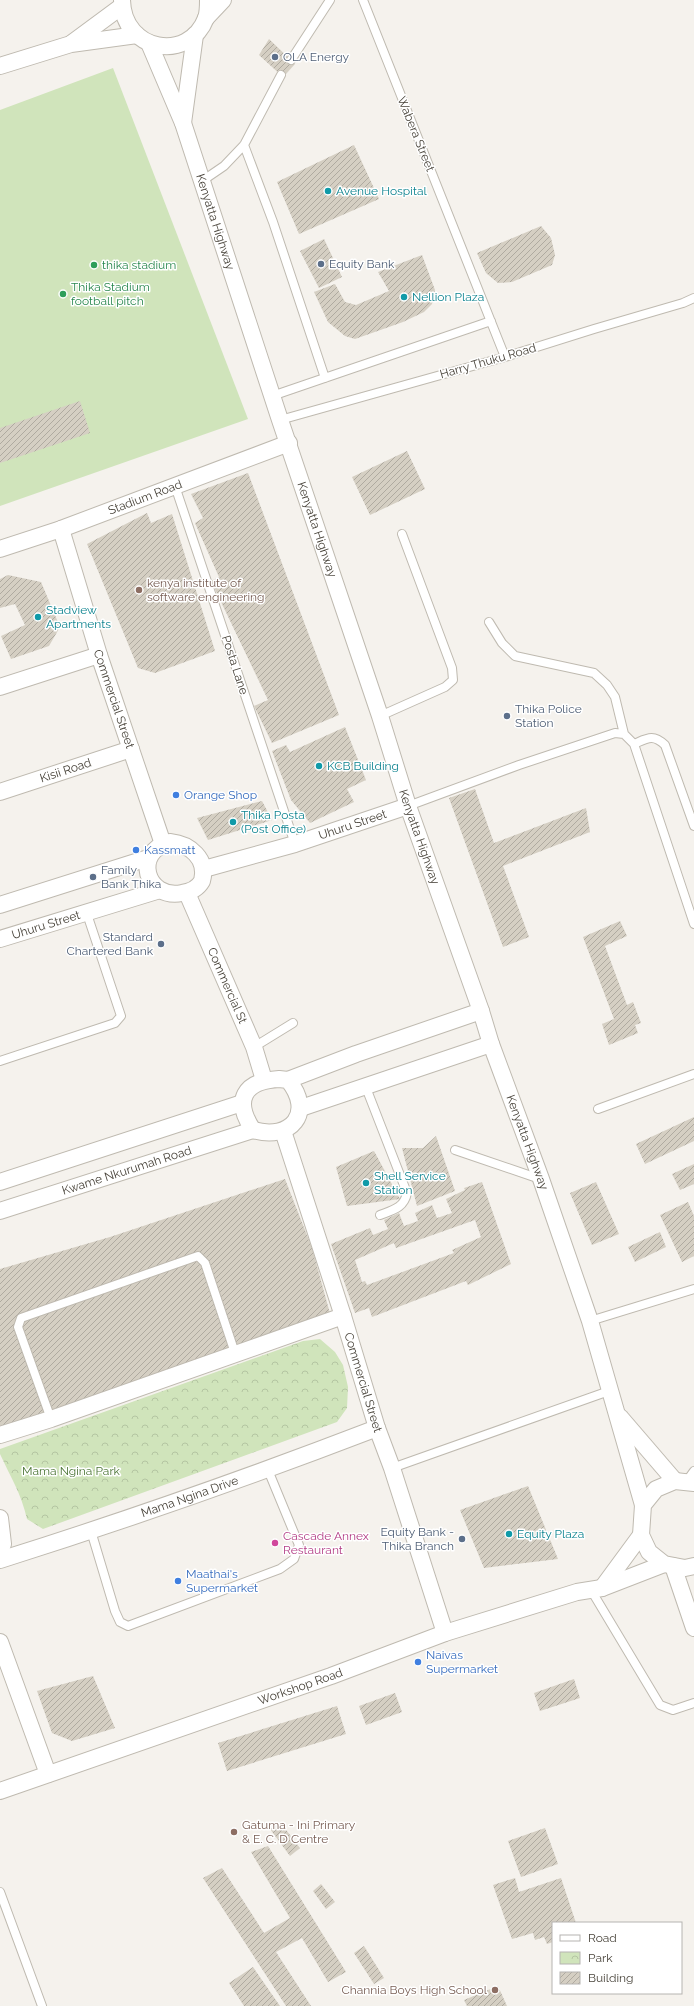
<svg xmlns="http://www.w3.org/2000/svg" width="694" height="2006" viewBox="0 0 694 2006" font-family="Raleway,sans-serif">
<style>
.grass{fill:#d0e4bb}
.park{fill:url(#park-crowns)}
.building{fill:url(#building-hatch);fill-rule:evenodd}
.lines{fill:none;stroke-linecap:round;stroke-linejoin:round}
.lane-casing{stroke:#bfbab0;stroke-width:10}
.street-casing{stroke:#bfbab0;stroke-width:18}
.lane{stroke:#fff;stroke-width:8}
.street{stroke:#fff;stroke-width:16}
.service-dot{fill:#5c6f8a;stroke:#fff;stroke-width:1.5}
.culture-dot{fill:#0f9aa8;stroke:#fff;stroke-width:1.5}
.leisure-dot{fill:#2e9e5b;stroke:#fff;stroke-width:1.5}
.education-dot{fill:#8d6e63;stroke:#fff;stroke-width:1.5}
.shop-dot{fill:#3f7fe0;stroke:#fff;stroke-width:1.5}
.hotel-dot{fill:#d1479c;stroke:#fff;stroke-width:1.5}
.labels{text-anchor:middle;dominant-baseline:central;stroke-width:3;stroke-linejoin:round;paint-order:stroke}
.service-label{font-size:12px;fill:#4e5e75;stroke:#fff;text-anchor:start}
.street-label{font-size:12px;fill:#49443b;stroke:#fff}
.culture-label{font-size:12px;fill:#0d838f;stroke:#fff;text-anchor:start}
.leisure-label{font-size:12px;fill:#27864d;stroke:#fff;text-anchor:start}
.education-label{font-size:12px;fill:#785e54;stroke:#fff;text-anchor:start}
.shop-label{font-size:12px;fill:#366cbe;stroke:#fff;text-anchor:start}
.park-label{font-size:12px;fill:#4a7434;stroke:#fff}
.hotel-label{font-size:12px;fill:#b23c85;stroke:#fff;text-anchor:start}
</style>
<defs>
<pattern id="park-crowns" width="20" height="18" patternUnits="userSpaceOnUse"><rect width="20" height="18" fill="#d0e4bb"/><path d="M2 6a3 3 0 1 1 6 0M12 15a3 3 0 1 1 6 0" fill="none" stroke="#b4c5a2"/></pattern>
<pattern id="building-hatch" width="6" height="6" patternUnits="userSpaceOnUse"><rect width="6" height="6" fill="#d5cfc3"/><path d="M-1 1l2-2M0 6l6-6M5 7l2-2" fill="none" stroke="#afaaa0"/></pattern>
</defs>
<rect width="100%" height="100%" fill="#f5f2ed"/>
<!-- grass -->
<path class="grass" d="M 113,68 L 248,419 L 0,506 L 0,110 Z"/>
<!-- park -->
<path class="park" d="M 320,1339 L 335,1352 L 343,1365 L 348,1387 L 347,1408 L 337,1422 L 43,1529 L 27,1519 C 21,1493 11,1478 0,1454 L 0,1449 L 303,1341 Z"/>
<!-- building -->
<path class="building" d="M 269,39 L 295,64 L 283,77 L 259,55 Z
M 354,145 L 379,199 L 299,234 L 277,182 Z
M 541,226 L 551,238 L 555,255 L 552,265 L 512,282 L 498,283 L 486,273 L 477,253 Z
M 324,239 L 342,277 L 319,288 L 300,251 Z
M 422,255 L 435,290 L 432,304 L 424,312 L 403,322 L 355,339 L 345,336 L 328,322 L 314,292 L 335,284 L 345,302 L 356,305 L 389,291 L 378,272 Z
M 80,401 L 90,433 L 0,463 L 0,428 Z
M 407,451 L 425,489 L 370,515 L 352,477 Z
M 248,473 L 339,715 L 272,743 L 254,706 L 268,700 L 211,581 L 219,577 L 195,523 L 203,518 L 191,494 Z
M 147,513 L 151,523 L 172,514 L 215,651 L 155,673 L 138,668 L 87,544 Z
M 8,575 L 41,582 L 60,627 L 49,646 L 11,659 L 1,636 L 25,625 L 15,604 L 0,608 L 0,579 Z
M 345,727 L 366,780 L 347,789 L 354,802 L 310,823 L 291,800 L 272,751 L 286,745 L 290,752 Z
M 475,789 L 494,843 L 586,808 L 590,832 L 503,866 L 529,937 L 503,947 L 449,798 Z
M 262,801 L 272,820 L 208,840 L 197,818 Z
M 620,921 L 627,936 L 605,946 L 627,1005 L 633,1002 L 641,1023 L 635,1025 L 638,1033 L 609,1045 L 602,1024 L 614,1019 L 583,937 Z
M 694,1117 L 694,1141 L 645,1164 L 636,1144 Z
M 436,1136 L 455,1191 L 417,1206 L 402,1148 L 423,1148 Z
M 374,1151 L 400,1199 L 347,1206 L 336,1167 Z
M 694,1164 L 694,1184 L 680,1190 L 672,1174 Z
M 285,1179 L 312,1248 L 334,1328 L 0,1431 L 0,1269 L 110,1237 Z
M 482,1182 L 511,1264 L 468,1285 L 466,1281 L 372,1317 L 369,1308 L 355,1313 L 331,1244 L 370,1228 L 373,1235 L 388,1229 L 384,1220 L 399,1213 L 404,1226 L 418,1221 L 415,1213 L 432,1205 L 437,1218 L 452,1213 L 446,1199 L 465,1190 L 464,1188 ZM 475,1220 L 481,1237 L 452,1250 L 454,1253 L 367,1285 L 365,1281 L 362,1282 L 355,1260 L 394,1243 L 396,1248 Z
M 596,1182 L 619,1234 L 592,1245 L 570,1193 Z
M 688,1202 L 694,1216 L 694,1256 L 682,1262 L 660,1215 Z
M 660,1232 L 666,1247 L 635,1262 L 628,1247 Z
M 528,1486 L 558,1559 L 484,1568 L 460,1510 Z
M 93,1676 L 115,1728 L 72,1741 L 52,1733 L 37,1691 Z
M 574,1679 L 580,1698 L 540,1711 L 534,1693 Z
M 395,1693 L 402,1712 L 366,1725 L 359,1706 Z
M 337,1706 L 346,1734 L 227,1771 L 218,1743 Z
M 280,1822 L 300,1848 L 290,1856 L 270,1829 Z
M 545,1828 L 558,1864 L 521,1877 L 508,1841 Z
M 268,1846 L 346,1972 L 328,1982 L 302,1938 L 276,1952 L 311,2006 L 286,2006 L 203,1878 L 222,1868 L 264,1933 L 290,1918 L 251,1852 Z
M 515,1878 L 519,1892 L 561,1878 L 576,1923 L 553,1923 L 553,1942 L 547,1944 L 544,1937 L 535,1940 L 533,1933 L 512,1939 L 493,1885 Z
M 321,1884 L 335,1902 L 326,1909 L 313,1891 Z
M 364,1946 L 384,1978 L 374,1984 L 354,1953 Z
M 253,1967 L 280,2006 L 244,2006 L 229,1983 Z
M 498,1986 L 507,2006 L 467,2006 L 464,2000 Z"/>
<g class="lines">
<defs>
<path id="lane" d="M 363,0 L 505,357
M 291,60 L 330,0
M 244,145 L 273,222 L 325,378
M 202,181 L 224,166 L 244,145 L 281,75
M 272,396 L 491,321
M 280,420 L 505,357 L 594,329 L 683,303 L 694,298
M 175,486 L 295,844
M 489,622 L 502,643 L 515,656 L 594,673 L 607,685 L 615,697 L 624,734
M 380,716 L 445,687 L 453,680 L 452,668 L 402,534
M 634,744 C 648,738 653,734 665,745 L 694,826
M 408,806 L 519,765 L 615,733 L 624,734 L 634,744 L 694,924
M 254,1047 L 293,1023
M 0,1061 L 115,1023 L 121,1016 L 86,911
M 365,1085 L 407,1193 C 404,1208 393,1210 380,1215
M 598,1109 L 694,1074
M 455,1150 L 540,1179
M 590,1321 L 694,1289
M 51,1419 L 18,1327 L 21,1318 L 198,1256 L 205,1263 L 235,1353
M 392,1468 L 609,1391
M 686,1482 L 694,1471
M 91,1531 L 115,1611 L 120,1622 L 128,1626 L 280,1569 L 294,1559 L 299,1545 L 268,1470
M 591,1590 L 660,1705 L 673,1710 L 694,1703
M 0,1892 L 42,2006"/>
<g id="street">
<path d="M 122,0 C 123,52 189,63 206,18 C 208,13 208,6 208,0"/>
<path d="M 206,18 L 223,0"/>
<path d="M 72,43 L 122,6"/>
<path id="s1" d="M 149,43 L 183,123 L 280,420 L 380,716 L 408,806 L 481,1011 L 491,1044 L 541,1179 L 590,1321 L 643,1505"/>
<path d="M 0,66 L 71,44 L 137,35"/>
<path d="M 183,123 L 195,35"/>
<path id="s2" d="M 61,529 L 99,655 L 163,844"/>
<path id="s3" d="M 0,549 L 61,529 L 289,443"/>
<path d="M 0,687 L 99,655"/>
<path id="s4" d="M 0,792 L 131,749"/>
<path d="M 170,842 C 190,844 208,859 202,881 C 198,888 190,892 182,893 C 146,900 132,852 170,842 Z"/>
<path id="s5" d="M 204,869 L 295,844 L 408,806"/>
<path id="s6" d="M 187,893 L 254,1047 L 264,1080"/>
<path d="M 0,905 L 148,858"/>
<path id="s7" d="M 0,939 L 160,890"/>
<path d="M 279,1079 L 288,1080 C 315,1113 291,1141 253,1130 C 233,1100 244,1081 279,1079 Z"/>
<path d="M 288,1080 L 356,1054 L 481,1011"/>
<path d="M 301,1108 L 491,1044"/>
<path id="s8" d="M 283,1131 L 343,1316 L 377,1428 L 392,1468 L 445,1633"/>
<path d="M 0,1182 L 242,1103"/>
<path id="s9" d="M 0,1211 L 253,1130"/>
<path d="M 620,1417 L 675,1481"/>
<path d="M 0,1435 L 51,1419 L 343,1316"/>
<path d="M 694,1483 L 675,1481 L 656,1489 L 643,1505 L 641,1535 L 649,1552 L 664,1564 L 685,1568 L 694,1566"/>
<path d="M 0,1518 L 3,1544 L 0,1552"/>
<path id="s10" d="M 0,1560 C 127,1520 252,1476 377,1428"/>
<path d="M 673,1566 L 694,1628"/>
<path d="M 602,1588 L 641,1535"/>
<path d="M 0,1642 L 48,1774"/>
<path id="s11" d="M 0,1791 L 331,1676 L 445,1633 L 577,1592 L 602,1588 L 664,1564"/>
</g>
</defs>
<!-- lane casing -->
<use href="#lane" class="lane-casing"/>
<!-- street casing -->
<use href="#street" class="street-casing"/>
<!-- lane -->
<use href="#lane" class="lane"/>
<!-- street -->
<use href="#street" class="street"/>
</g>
<!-- markers -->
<g class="service-dot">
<circle cx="275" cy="57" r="4"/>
<circle cx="321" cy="264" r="4"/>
<circle cx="507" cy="716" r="4"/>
<circle cx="93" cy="877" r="4"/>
<circle cx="161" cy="944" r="4"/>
<circle cx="462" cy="1539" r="4"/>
</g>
<g class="culture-dot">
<circle cx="328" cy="191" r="4"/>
<circle cx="404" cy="297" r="4"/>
<circle cx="38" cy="617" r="4"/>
<circle cx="319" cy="766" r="4"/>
<circle cx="233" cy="822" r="4"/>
<circle cx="366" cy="1183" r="4"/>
<circle cx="509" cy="1534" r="4"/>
</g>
<g class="leisure-dot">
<circle cx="94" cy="265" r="4"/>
<circle cx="63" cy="294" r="4"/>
</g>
<g class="education-dot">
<circle cx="139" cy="590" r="4"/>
<circle cx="234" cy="1832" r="4"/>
<circle cx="495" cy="1990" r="4"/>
</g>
<g class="shop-dot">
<circle cx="176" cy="795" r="4"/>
<circle cx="136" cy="850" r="4"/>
<circle cx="178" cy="1581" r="4"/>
<circle cx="418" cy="1662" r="4"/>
</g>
<circle class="hotel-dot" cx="275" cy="1543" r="4"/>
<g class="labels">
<!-- service labels -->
<g class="service-label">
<text x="283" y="57">OLA Energy</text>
<text x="329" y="264">Equity Bank</text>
<text x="515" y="709">Thika Police<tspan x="515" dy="14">Station</tspan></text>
<text x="101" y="870">Family<tspan x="101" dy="14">Bank Thika</tspan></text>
<text x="153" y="937" text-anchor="end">Standard<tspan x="153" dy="14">Chartered Bank</tspan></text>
<text x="454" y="1532" text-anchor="end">Equity Bank -<tspan x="454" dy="14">Thika Branch</tspan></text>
</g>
<!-- street labels -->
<g class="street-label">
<text transform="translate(416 134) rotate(68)">Wabera Street</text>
<text stroke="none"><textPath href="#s1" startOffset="191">Kenyatta Highway</textPath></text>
<text transform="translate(488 361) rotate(-16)">Harry Thuku Road</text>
<text stroke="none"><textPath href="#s3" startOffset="154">Stadium Road</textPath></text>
<text stroke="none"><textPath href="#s1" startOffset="515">Kenyatta Highway</textPath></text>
<text transform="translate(235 665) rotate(72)">Posta Lane</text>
<text stroke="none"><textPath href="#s2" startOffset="178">Commercial Street</textPath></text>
<text stroke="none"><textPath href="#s4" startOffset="69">Kisii Road</textPath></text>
<text stroke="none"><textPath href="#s5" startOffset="155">Uhuru Street</textPath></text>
<text stroke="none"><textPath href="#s1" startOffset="839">Kenyatta Highway</textPath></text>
<text stroke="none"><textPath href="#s7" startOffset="48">Uhuru Street</textPath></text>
<text stroke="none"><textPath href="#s6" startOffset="101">Commercial St</textPath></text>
<text stroke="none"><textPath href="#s1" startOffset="1163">Kenyatta Highway</textPath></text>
<text stroke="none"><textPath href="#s9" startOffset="133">Kwame Nkurumah Road</textPath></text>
<text stroke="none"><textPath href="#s8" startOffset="264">Commercial Street</textPath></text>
<text stroke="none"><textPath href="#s10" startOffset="200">Mama Ngina Drive</textPath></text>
<text stroke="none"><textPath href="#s11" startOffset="318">Workshop Road</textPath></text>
</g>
<!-- culture labels -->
<g class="culture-label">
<text x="336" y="191">Avenue Hospital</text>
<text x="412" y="297">Nellion Plaza</text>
<text x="46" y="610">Stadview<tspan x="46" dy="14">Apartments</tspan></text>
<text x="327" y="766">KCB Building</text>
<text x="241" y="815">Thika Posta<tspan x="241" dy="14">(Post Office)</tspan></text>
<text x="374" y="1176">Shell Service<tspan x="374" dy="14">Station</tspan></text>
<text x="517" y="1534">Equity Plaza</text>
</g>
<!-- leisure labels -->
<g class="leisure-label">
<text x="102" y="265">thika stadium</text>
<text x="71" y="287">Thika Stadium<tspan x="71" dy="14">football pitch</tspan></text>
</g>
<!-- education labels -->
<g class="education-label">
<text x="147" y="583">kenya institute of<tspan x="147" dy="14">software engineering</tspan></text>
<text x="242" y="1825">Gatuma - Ini Primary<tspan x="242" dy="14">&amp; E. C. D Centre</tspan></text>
<text x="487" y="1990" text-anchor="end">Channia Boys High School</text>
</g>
<!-- shop labels -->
<g class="shop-label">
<text x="184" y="795">Orange Shop</text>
<text x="144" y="850">Kassmatt</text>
<text x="186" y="1574">Maathai's<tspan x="186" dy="14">Supermarket</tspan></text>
<text x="426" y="1655">Naivas<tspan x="426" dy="14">Supermarket</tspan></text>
</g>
<!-- park labels -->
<g class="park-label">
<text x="71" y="1471">Mama Ngina Park</text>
</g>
<!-- hotel labels -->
<g class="hotel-label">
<text x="283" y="1536">Cascade Annex<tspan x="283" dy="14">Restaurant</tspan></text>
</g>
</g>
<!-- legend -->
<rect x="552" y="1922" width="130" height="72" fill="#ffffff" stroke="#b6b4b1"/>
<rect x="560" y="1935" width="20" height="6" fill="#ffffff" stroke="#b6b4b1"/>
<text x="588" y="1942" font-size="12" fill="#49443b">Road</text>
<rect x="560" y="1952" width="20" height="12" fill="url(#park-crowns)" stroke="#b6b4b1"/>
<text x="588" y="1962" font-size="12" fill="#49443b">Park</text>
<rect x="560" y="1972" width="20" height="12" fill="url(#building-hatch)" stroke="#b6b4b1"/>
<text x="588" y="1982" font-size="12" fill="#49443b">Building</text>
</svg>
